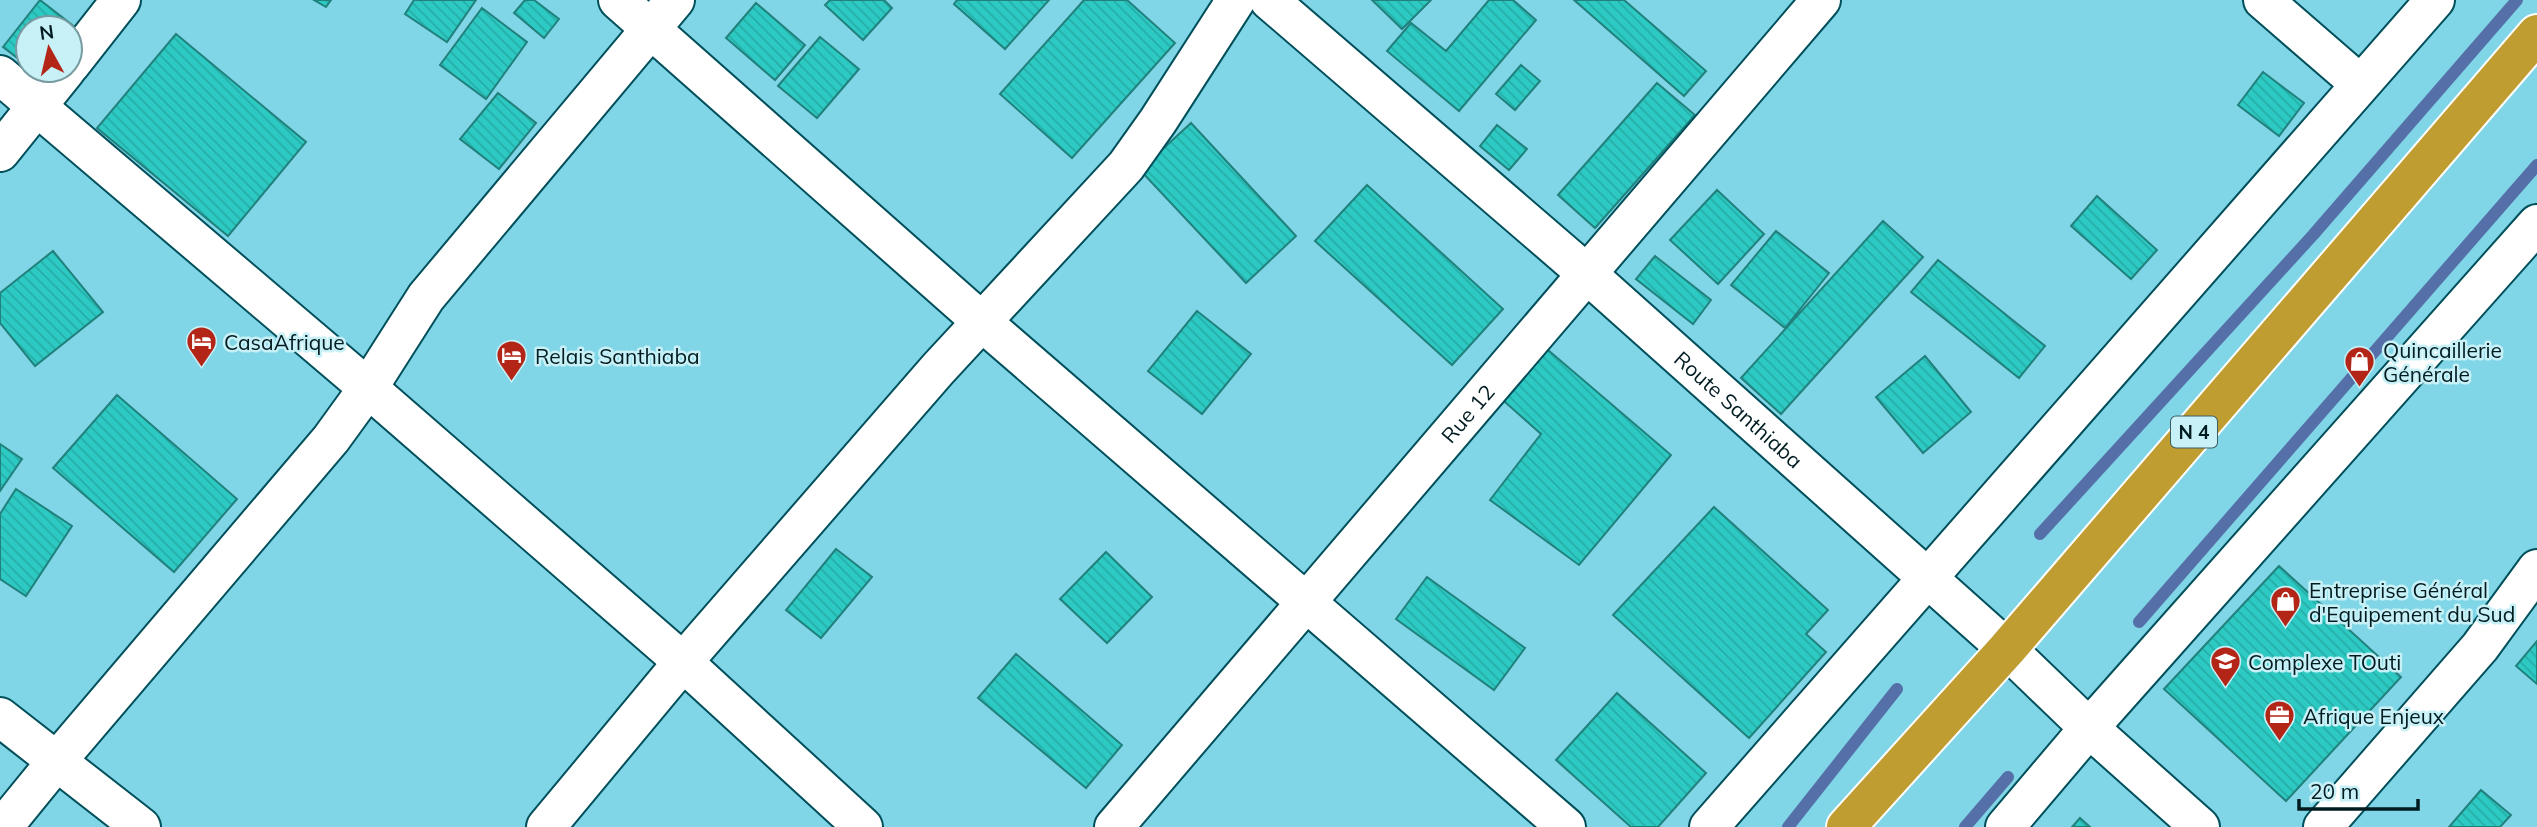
<svg xmlns="http://www.w3.org/2000/svg" width="2537" height="827" viewBox="0 0 2537 827" font-family="Mulish,sans-serif">
<style>
.lines{fill:none;stroke-linecap:round;stroke-linejoin:round}
.stream{stroke:#556fa8;stroke-width:12}
.building{fill:url(#building-back-hatch);stroke:#21817d;stroke-width:2}
.minor-casing{stroke:#004f5a;stroke-width:42}
.highway-casing{stroke:#fff;stroke-width:42}
.minor{stroke:#fff;stroke-width:38}
.highway{stroke:#c09d31;stroke-width:38}
.labels{text-anchor:middle;dominant-baseline:central;stroke-width:5;stroke-linejoin:round;paint-order:stroke}
.shield{fill:#c7f0f7;stroke:#3c5c61;stroke-width:2}
.shield-label{font-size:19px;font-weight:bold;fill:#011c21}
.poi-label{font-size:21px;fill:#011c21;stroke:#c7f0f7;text-anchor:start}
.street-label{font-size:21px;fill:#011c21;stroke:#c7f0f7}
</style>
<defs>
<pattern id="building-back-hatch" width="6" height="6" patternUnits="userSpaceOnUse" patternTransform="scale(1.75)"><rect width="6" height="6" fill="#2dcac3"/><path d="M-1 5l2 2M0 0l6 6M5-1l2 2" fill="none" stroke="#26ada7"/></pattern>
</defs>
<rect width="100%" height="100%" fill="#80d6e6"/>
<g class="lines">
<!-- stream -->
<path class="stream" d="M 2040,534 L 2313,235 L 2517,0
M 2139,622 L 2537,165
M 1788,827 L 1897,689
M 1965,827 L 2008,777"/>
</g>
<!-- building -->
<path class="building" d="M 40,0 L 80,31 L 70,44 L 70,28 L 28,28 L 28,66 L 3,47 Z
M 314,0 L 331,0 L 326,7 Z
M 414,0 L 476,0 L 447,42 L 405,14 Z
M 525,0 L 534,0 L 559,19 L 544,38 L 514,13 Z
M 830,0 L 884,0 L 892,8 L 863,40 L 825,5 Z
M 957,0 L 1049,0 L 1005,49 L 954,4 Z
M 1084,0 L 1127,0 L 1175,43 L 1072,158 L 1000,94 Z
M 1372,0 L 1431,0 L 1402,29 Z
M 1489,0 L 1513,0 L 1536,20 L 1459,111 L 1387,51 L 1411,23 L 1446,51 Z
M 1574,0 L 1624,0 L 1706,71 L 1684,96 Z
M 756,3 L 805,45 L 775,80 L 726,38 Z
M 482,8 L 527,42 L 486,99 L 440,65 Z
M 176,34 L 306,142 L 228,236 L 97,128 Z
M 820,37 L 859,69 L 817,118 L 778,86 Z
M 1521,65 L 1540,81 L 1515,110 L 1496,94 Z
M 2263,72 L 2304,103 L 2279,136 L 2238,105 Z
M 1657,83 L 1695,115 L 1595,228 L 1558,195 Z
M 498,93 L 536,123 L 499,169 L 460,139 Z
M 1191,123 L 1296,236 L 1246,283 L 1140,170 Z
M 1497,125 L 1527,149 L 1509,170 L 1480,146 Z
M 1367,185 L 1503,309 L 1452,365 L 1315,241 Z
M 1717,190 L 1764,234 L 1718,284 L 1670,240 Z
M 2097,196 L 2157,250 L 2131,279 L 2071,226 Z
M 1883,221 L 1923,257 L 1781,414 L 1741,378 Z
M 1776,231 L 1829,273 L 1785,328 L 1731,285 Z
M 53,251 L 103,312 L 35,366 L 0,323 L 0,293 Z
M 1655,256 L 1711,300 L 1693,324 L 1636,279 Z
M 1938,260 L 2045,346 L 2019,378 L 1911,292 Z
M 1197,311 L 1251,354 L 1202,414 L 1148,371 Z
M 1541,344 L 1671,455 L 1579,565 L 1490,500 L 1541,434 L 1497,395 Z
M 1925,356 L 1971,412 L 1923,453 L 1876,397 Z
M 117,395 L 237,499 L 174,572 L 53,468 Z
M 0,444 L 22,459 L 0,491 Z
M 16,489 L 72,526 L 26,596 L 0,579 L 0,514 Z
M 1714,507 L 1828,610 L 1806,634 L 1826,652 L 1749,738 L 1613,615 Z
M 836,549 L 872,577 L 821,638 L 786,610 Z
M 1106,552 L 1152,597 L 1107,643 L 1060,599 Z
M 2279,566 L 2401,677 L 2286,801 L 2164,689 Z
M 1427,577 L 1525,648 L 1494,690 L 1396,619 Z
M 2537,641 L 2537,684 L 2516,666 Z
M 1016,654 L 1122,745 L 1086,788 L 978,698 Z
M 1617,693 L 1706,773 L 1658,827 L 1631,827 L 1556,760 Z
M 2481,790 L 2511,815 L 2500,827 L 2449,827 Z
M 2080,818 L 2090,827 L 2072,827 Z"/>
<g class="lines">
<defs>
<g id="minor">
<path d="M 618,0 L 981,321 L 1566,827"/>
<path id="s1" d="M 1269,0 L 1586,273 L 2007,649 L 2089,728 L 2200,827"/>
<path d="M 2263,0 L 2360,84"/>
<path d="M 70,65 L 121,0"/>
<path d="M 0,75 L 368,388 L 683,662 L 863,827"/>
<path d="M 0,152 L 66,70"/>
<path d="M 0,717 L 141,827"/>
<path d="M 3,827 L 56,762 L 331,439 L 368,388 L 426,297 L 675,0"/>
<path d="M 546,827 L 683,662 L 938,369 L 1126,166 L 1158,121 L 1236,0"/>
<path id="s2" d="M 1114,827 L 1821,0"/>
<path d="M 1709,827 L 2435,0"/>
<path d="M 2005,827 L 2089,728 L 2537,224"/>
<path d="M 2323,827 L 2480,647 L 2537,569"/>
</g>
<path id="highway" d="M 1846,827 L 2007,649 L 2537,34"/>
</defs>
<!-- minor casing -->
<use href="#minor" class="minor-casing"/>
<!-- highway casing -->
<use href="#highway" class="highway-casing"/>
<!-- minor -->
<use href="#minor" class="minor"/>
<!-- highway -->
<use href="#highway" class="highway"/>
</g>
<!-- icons -->
<defs>
<symbol id="hotel-pin" viewBox="-11 -11 22 30"><path d="M0 17L-7.5 6A9.5 9.5 0 1 1 7.5 6Z" fill="#b32517" stroke="#c7f0f7"/><path d="M-6-4.5h1.5V1H6V5H4.5V3h-9V5H-6ZM-4 0a1.8 1.8 0 1 1 3.6 0ZM.5 0V-2.5h3Q6-2.5 6 0Z" fill="#fff"/></symbol>
<symbol id="shop-pin" viewBox="-11 -11 22 30"><path d="M0 17L-7.5 6A9.5 9.5 0 1 1 7.5 6Z" fill="#b32517" stroke="#c7f0f7"/><path d="M-5-2.5h2.3a2.7 3.5 0 0 1 5.4 0H5L5.5 6h-11ZM-1.5-2.5h3a1.5 2.3 0 0 0-3 0Z" fill="#fff"/></symbol>
<symbol id="school-pin" viewBox="-11 -11 22 30"><path d="M0 17L-7.5 6A9.5 9.5 0 1 1 7.5 6Z" fill="#b32517" stroke="#c7f0f7"/><path d="M0-5L7-2L0 1L-7-2ZM-4 1L0 2.5L4 1V4Q0 6-4 4Z" fill="#fff"/></symbol>
<symbol id="office-pin" viewBox="-11 -11 22 30"><path d="M0 17L-7.5 6A9.5 9.5 0 1 1 7.5 6Z" fill="#b32517" stroke="#c7f0f7"/><path d="M-6-3h4V-5.5h4V-3h4V5H-6ZM-1-4.5V-3h2v-1.5ZM-6 0V1H6V0Z" fill="#fff"/></symbol>
</defs>
<g fill-rule="evenodd">
<use href="#hotel-pin" x="184" y="324" width="35" height="47"/>
<use href="#hotel-pin" x="494" y="338" width="35" height="47"/>
<use href="#shop-pin" x="2342" y="344" width="35" height="47"/>
<use href="#shop-pin" x="2268" y="584" width="35" height="47"/>
<use href="#school-pin" x="2208" y="644" width="35" height="47"/>
<use href="#office-pin" x="2262" y="698" width="35" height="47"/>
</g>
<g class="labels">
<!-- shield labels -->
<rect class="shield" x="2171" y="416.5" width="46" height="31" rx="5"/>
<g class="shield-label">
<text x="2194" y="432">N 4</text>
</g>
<!-- poi labels -->
<g class="poi-label">
<text x="224" y="342">CasaAfrique</text>
<text x="2383" y="350">Quincaillerie<tspan x="2383" dy="24">Générale</tspan></text>
<text x="535" y="356">Relais Santhiaba</text>
<text x="2309" y="590">Entreprise Général<tspan x="2309" dy="24">d'Equipement du Sud</tspan></text>
<text x="2248" y="662">Complexe TOuti</text>
<text x="2303" y="716">Afrique Enjeux</text>
</g>
<!-- street labels -->
<g class="street-label">
<text stroke="none"><textPath href="#s1" startOffset="623">Route Santhiaba</textPath></text>
<text stroke="none"><textPath href="#s2" startOffset="544">Rue 12</textPath></text>
</g>
</g>
<!-- north arrow -->
<g transform="translate(49 49) rotate(352)"><circle r="33" fill="#c7f0f7" stroke="#789ba1" stroke-width="2"/>
<path d="M0-5L12 26L0 18L-12 26Z" fill="#b32517"/>
<text y="-10" font-size="19" font-weight="bold" text-anchor="middle" fill="#011c21">N</text>
</g>
<!-- scale -->
<path d="M2299 799v10h119v-10" fill="none" stroke="#011c21" stroke-width="3.5"/>
<text x="2310" y="799" font-size="21" fill="#011c21" stroke="#c7f0f7" stroke-width="5" paint-order="stroke">20 m</text>
</svg>
